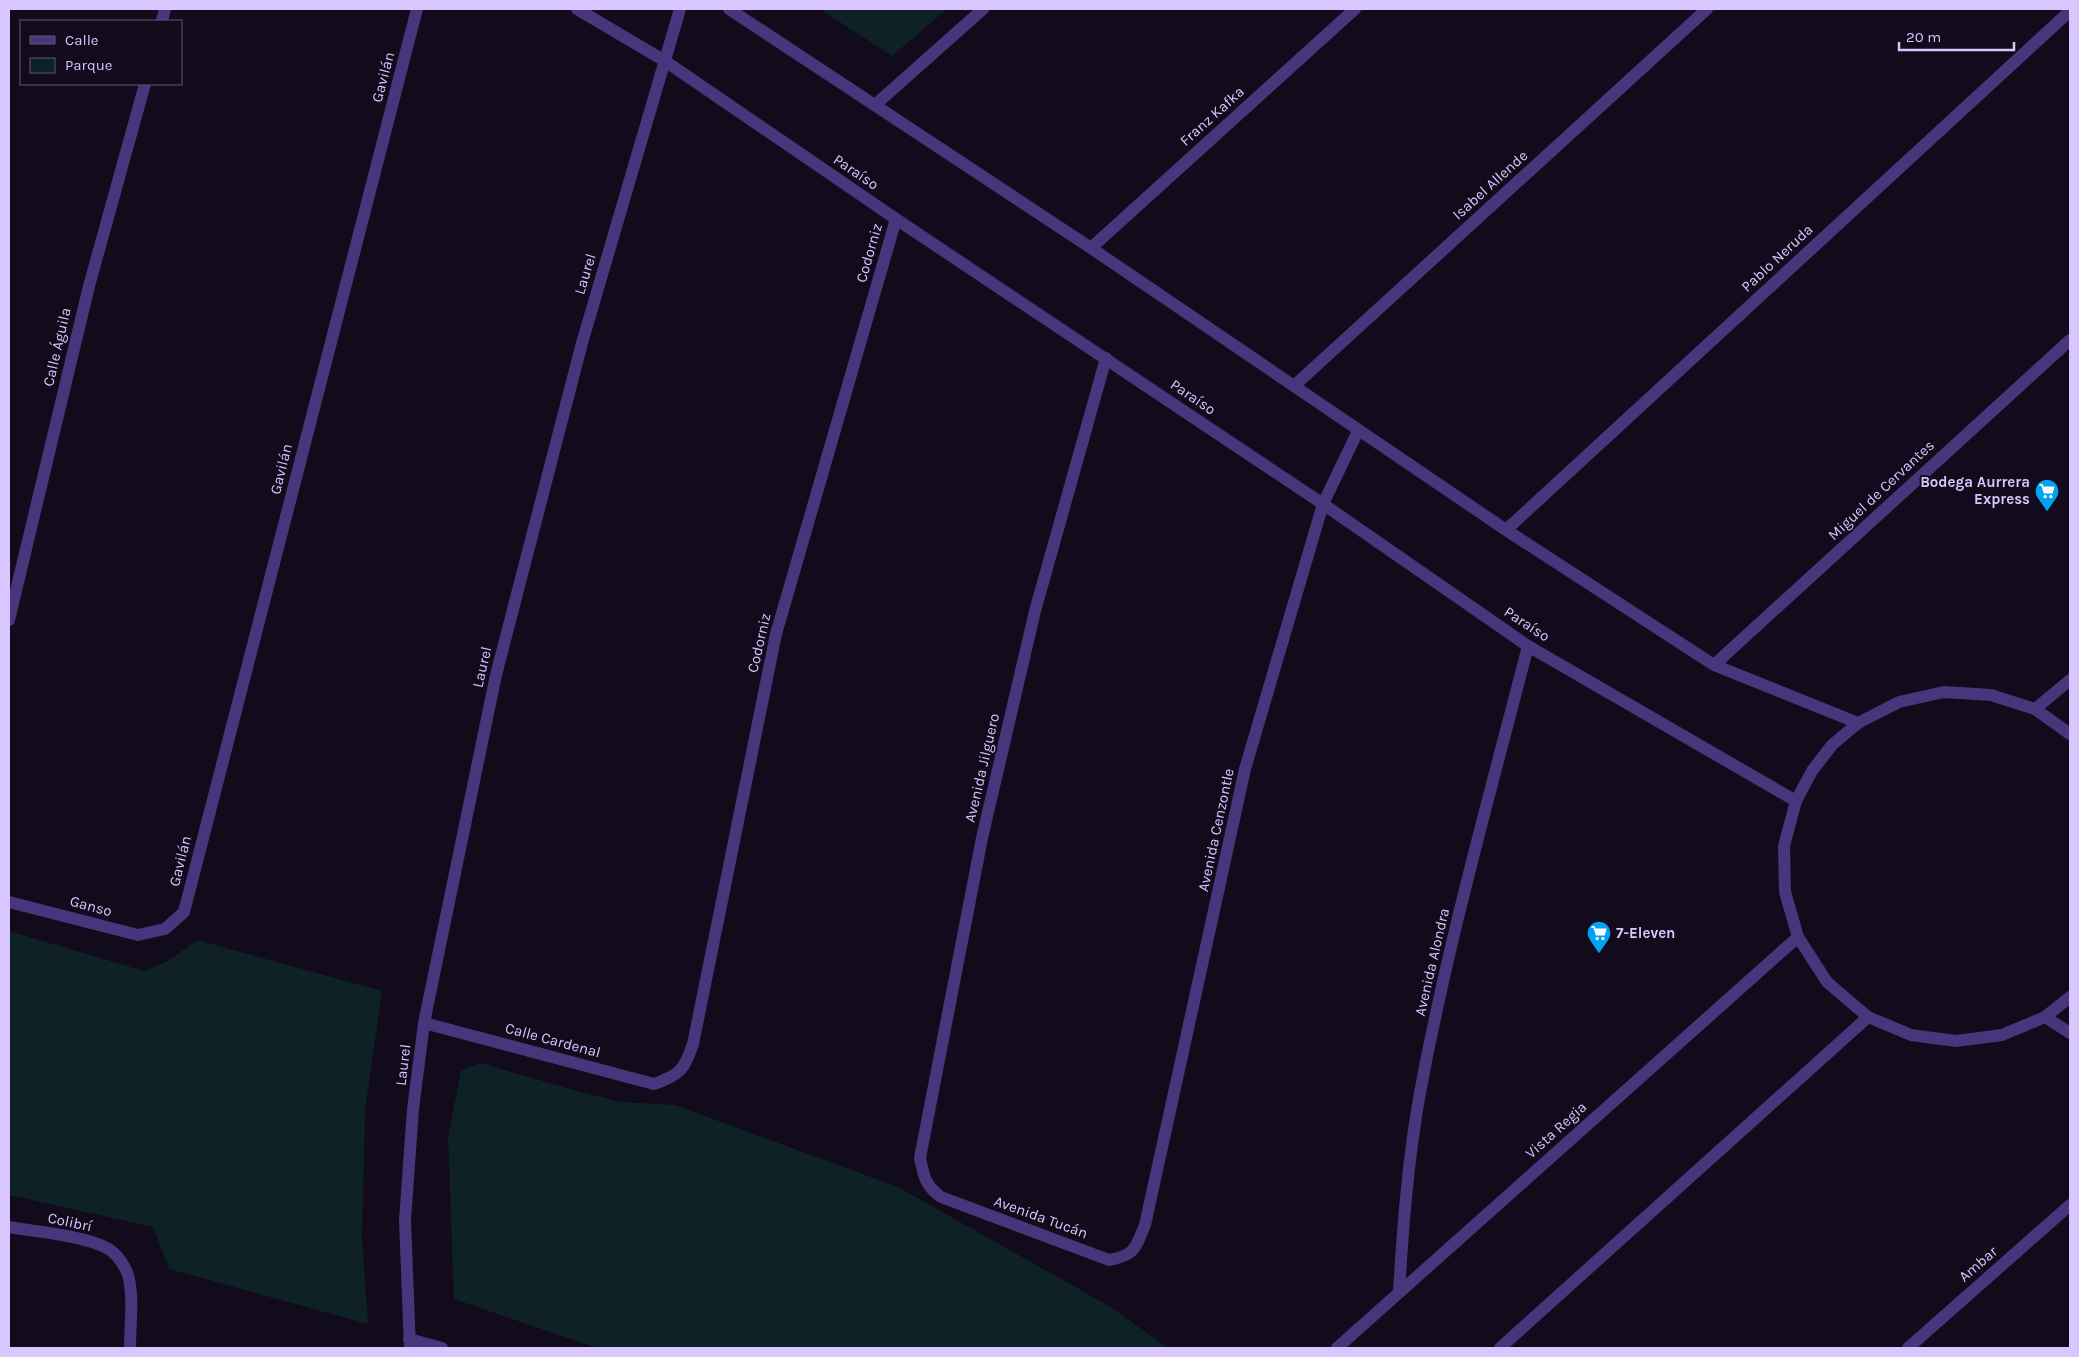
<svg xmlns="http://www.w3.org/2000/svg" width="2079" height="1357" viewBox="0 0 2079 1357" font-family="Karla,sans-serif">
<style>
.green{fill:#0e2126}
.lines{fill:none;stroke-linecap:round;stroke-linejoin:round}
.minor{stroke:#48357c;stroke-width:12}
.tertiary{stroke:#48357c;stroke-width:12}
.labels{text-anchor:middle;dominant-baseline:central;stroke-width:4;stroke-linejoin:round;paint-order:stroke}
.street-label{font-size:15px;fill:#d9c6ff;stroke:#120b1c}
.poi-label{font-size:15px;font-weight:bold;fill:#d9c6ff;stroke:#120b1c;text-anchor:end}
</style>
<rect width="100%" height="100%" fill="#120b1c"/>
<!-- green -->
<path class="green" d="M 820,9 L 947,9 L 892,56 Z
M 9,931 L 144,971 L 168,961 L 197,940 L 382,991 L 365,1111 L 362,1237 L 368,1324 L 169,1269 L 153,1227 L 9,1195 Z
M 481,1063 L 573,1090 L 621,1102 L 675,1105 L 898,1187 L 1109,1306 L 1168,1348 L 597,1348 L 454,1299 L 448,1137 L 461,1070 Z"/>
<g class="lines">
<!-- minor -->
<path class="minor" d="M 577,9 L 665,61 L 896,219 L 1323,504 L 1528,646 L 1796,801
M 729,9 L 1091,248 L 1506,530 L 1714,665 L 1858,723
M 162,21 L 165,9
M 875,105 L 983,9
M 1091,248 L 1355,9
M 1106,358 L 1035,611 L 982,838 L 920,1158 C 924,1177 925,1185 941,1197 L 1109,1260 C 1135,1255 1135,1249 1145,1225 L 1245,769 L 1323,504 L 1358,431
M 1295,385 L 1707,9
M 1506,530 L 2070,11
M 9,620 L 89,286 L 145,84
M 1714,665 L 2070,340
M 2035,709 L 2070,680
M 9,902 L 138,935 L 165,929 L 184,912 L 417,9
M 424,1023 L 654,1084 C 680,1074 684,1071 693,1044 L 776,634 L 896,219
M 9,1227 C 37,1232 82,1235 107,1248 C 116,1253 125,1265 128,1275 C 134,1298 130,1325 130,1348
M 1399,1292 C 1403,1225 1408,1159 1420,1093 C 1448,942 1490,794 1528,646
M 409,1339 L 442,1348
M 410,1348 L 405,1220 L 413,1109 L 424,1023 L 496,675 L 582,343 L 680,9
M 1337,1348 L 1798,937
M 1500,1348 L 1868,1017
M 1908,1348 L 2070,1205"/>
<!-- tertiary -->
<path class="tertiary" d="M 2070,734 L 2035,709 L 1991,695 L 1944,692 L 1899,702 L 1858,723 L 1832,745 L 1812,771 L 1796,801 L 1784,846 L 1785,892 L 1798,937 L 1827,982 L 1868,1017 L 1911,1035 L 1956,1041 L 2002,1035 L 2045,1017 L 2070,997
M 2045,1017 L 2070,1033"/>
</g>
<!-- icons -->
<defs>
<symbol id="supermarket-pin" viewBox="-11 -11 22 30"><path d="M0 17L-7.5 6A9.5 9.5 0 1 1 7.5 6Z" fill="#00a2f1" stroke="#120b1c"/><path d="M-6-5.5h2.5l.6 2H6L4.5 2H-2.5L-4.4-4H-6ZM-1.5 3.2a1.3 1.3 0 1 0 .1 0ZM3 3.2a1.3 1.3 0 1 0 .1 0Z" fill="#fff"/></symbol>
</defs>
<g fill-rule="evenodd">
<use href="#supermarket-pin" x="2033" y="477" width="28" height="38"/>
<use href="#supermarket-pin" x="1585" y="919" width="28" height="38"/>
</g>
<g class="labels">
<!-- street labels -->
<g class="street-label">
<text transform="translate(383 77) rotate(-75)">Gavilán</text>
<text transform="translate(1212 116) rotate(-42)">Franz Kafka</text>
<text transform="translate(856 172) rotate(34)">Paraíso</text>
<text transform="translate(1490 185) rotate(-42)">Isabel Allende</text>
<text transform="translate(869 253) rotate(-74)">Codorniz</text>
<text transform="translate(1777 258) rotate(-43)">Pablo Neruda</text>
<text transform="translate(585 274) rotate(-73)">Laurel</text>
<text transform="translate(57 347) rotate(-77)">Calle Águila</text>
<text transform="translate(1193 397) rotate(34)">Paraíso</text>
<text transform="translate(281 469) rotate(-76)">Gavilán</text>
<text transform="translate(1881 490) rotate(-43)">Miguel de Cervantes</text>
<text transform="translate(1527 624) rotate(33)">Paraíso</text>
<text transform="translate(759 643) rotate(-77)">Codorniz</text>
<text transform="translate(482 667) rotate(-77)">Laurel</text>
<text transform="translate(982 768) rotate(-77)">Avenida Jilguero</text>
<text transform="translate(1216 830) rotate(-78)">Avenida Cenzontle</text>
<text transform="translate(180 861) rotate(-76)">Gavilán</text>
<text transform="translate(91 906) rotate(15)">Ganso</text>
<text transform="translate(1432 962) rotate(-77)">Avenida Alondra</text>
<text transform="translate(553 1040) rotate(15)">Calle Cardenal</text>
<text transform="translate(403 1065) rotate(-83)">Laurel</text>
<text transform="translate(1556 1130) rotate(-42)">Vista Regia</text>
<text transform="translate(1041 1217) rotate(20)">Avenida Tucán</text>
<text transform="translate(70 1222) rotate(12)">Colibrí</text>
<text transform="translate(1978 1264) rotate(-41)">Ambar</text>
</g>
<!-- poi labels -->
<g class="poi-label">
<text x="2030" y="482">Bodega Aurrera<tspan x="2030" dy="17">Express</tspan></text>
<text x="1616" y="933" text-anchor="start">7-Eleven</text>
</g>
</g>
<!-- border -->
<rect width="2079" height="1357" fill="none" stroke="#d9c6ff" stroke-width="20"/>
<!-- legend -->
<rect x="20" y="20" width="162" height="65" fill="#120b1c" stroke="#625677"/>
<rect x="30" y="36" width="25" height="8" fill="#48357c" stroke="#625677"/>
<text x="65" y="45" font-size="15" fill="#d9c6ff">Calle</text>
<rect x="30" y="58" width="25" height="15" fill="#0e2126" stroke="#625677"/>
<text x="65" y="70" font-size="15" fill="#d9c6ff">Parque</text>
<!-- scale -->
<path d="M1899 42v8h115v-8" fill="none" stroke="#d9c6ff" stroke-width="2.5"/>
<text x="1906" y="42" font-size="15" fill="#d9c6ff" stroke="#120b1c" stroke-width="4" paint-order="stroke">20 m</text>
</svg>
